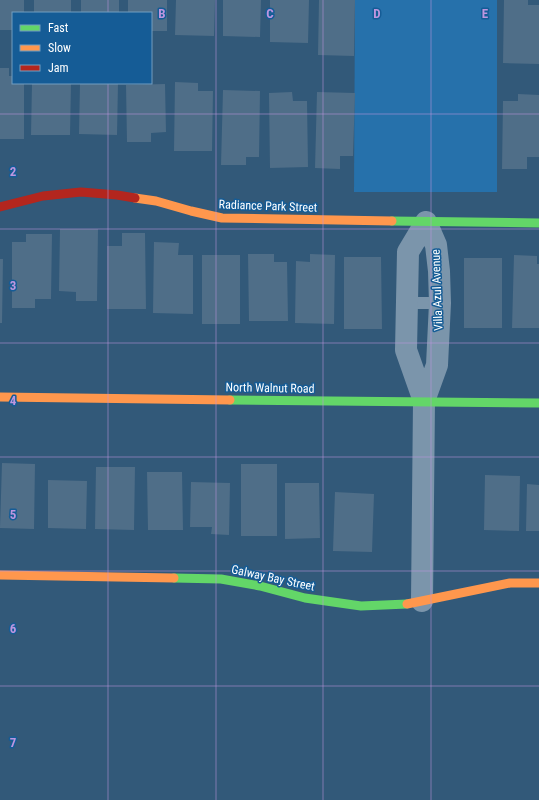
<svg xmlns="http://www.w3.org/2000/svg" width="539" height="800" viewBox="0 0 539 800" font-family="'Roboto Condensed',sans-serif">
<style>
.green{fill:#2671ab}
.building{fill:#4f6e88}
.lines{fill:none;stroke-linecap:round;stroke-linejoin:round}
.lane{stroke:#7b95ab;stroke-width:12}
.street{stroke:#7b95ab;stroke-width:22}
.fast{stroke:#63d668;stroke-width:9}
.slow{stroke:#ff974d;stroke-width:9}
.jam{stroke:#b3261e;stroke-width:9}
.grid{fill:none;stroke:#bd96df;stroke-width:1;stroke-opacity:0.55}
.labels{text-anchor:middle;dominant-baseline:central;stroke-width:3;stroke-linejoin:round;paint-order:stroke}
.street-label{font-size:12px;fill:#fff;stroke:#155c96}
.grid-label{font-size:13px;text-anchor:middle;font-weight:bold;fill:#bd96df;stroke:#155c96;stroke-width:3;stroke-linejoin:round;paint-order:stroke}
</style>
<rect width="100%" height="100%" fill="#325979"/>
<!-- green -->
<path class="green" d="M 355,0 L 497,0 L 497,192 L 354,192 Z"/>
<!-- building -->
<path class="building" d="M 0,0 L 24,0 L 24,13 L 13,13 L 13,30 L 0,30 Z
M 34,0 L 71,0 L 71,13 L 34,13 Z
M 81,0 L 119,0 L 119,13 L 81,13 Z
M 128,0 L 167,0 L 167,31 L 151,31 L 151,13 L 128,13 Z
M 176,0 L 215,0 L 214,36 L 175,35 Z
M 223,0 L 261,0 L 260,37 L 223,36 Z
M 270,0 L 309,0 L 308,43 L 270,42 Z
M 319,0 L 355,0 L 354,56 L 318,55 Z
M 504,0 L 528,0 L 528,5 L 539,5 L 539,64 L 503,63 Z
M 0,68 L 9,68 L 9,76 L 13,76 L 13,83 L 24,83 L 24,139 L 0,139 Z
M 175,82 L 198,83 L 198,91 L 213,91 L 212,151 L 174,151 Z
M 32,83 L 71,83 L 70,135 L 31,135 Z
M 80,83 L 118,83 L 117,135 L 79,134 Z
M 165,84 L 166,132 L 151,133 L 151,142 L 127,142 L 126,85 Z
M 223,90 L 260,91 L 259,157 L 246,157 L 246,165 L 221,165 Z
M 292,92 L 293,101 L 307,101 L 308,167 L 270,168 L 269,93 Z
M 317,92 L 355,93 L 353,156 L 340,156 L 340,169 L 315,168 Z
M 518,94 L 539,95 L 539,157 L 527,157 L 527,169 L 502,169 L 503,101 L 518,101 Z
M 60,229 L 98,229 L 97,301 L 76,301 L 76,292 L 59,291 Z
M 122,233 L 145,233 L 146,309 L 107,309 L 107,246 L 122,246 Z
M 26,234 L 52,234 L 51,299 L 35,299 L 35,308 L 12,308 L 12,242 L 26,242 Z
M 154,242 L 179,243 L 178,255 L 193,255 L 193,314 L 153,313 Z
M 248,254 L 274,254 L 274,262 L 287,262 L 288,321 L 249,321 Z
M 310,254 L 335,255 L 334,324 L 295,323 L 296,261 L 310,262 Z
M 202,255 L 240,255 L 240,324 L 202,324 Z
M 514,255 L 537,256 L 537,264 L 539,264 L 539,328 L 512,328 Z
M 344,257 L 381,257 L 382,329 L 344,329 Z
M 464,258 L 502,258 L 502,328 L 464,328 Z
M 0,259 L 3,259 L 2,323 L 0,323 Z
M 2,463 L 35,464 L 34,529 L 0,528 Z
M 241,464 L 277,464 L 277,536 L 241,536 Z
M 96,467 L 135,467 L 134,530 L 95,529 Z
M 147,472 L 182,472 L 183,530 L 148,530 Z
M 485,475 L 520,476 L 519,531 L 484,530 Z
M 48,480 L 87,481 L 86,529 L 48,528 Z
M 191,482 L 230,483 L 229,535 L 211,534 L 212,527 L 190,527 Z
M 285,483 L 319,483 L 320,538 L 285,539 Z
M 527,484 L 539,485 L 539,531 L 526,531 Z
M 335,492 L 374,494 L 372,552 L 333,551 Z"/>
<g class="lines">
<!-- lane -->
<path class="lane" d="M 407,303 L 440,303"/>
<!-- street -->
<path class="street" d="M 424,401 L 406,350 L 408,252 L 426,222
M 422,601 L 424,401 L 437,365 L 440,303 L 439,271 L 436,245 L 426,222"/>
<!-- fast -->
<path class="fast" d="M 392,221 L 539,223
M 230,400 L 539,403
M 174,578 L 221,579 L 260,586 L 305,598 L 361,606 L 407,604"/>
<!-- slow -->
<path class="slow" d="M 135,198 L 156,201 L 191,211 L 222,218 L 392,221
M 0,397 L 230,400
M 0,575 L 174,578
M 407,604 L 510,583 L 539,583"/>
<!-- jam -->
<path class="jam" d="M 0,207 L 43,196 L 81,192 L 117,195 L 135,198"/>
</g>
<!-- grid -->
<path class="grid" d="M 108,0 L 108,13M 216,0 L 216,800M 323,0 L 323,800M 431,0 L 431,800M 108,83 L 108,800M 0,114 L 539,114M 0,229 L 539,229M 0,343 L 539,343M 0,457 L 539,457M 0,571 L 539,571M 0,686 L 539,686"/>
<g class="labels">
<!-- street labels -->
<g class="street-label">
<text transform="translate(268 206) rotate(2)">Radiance Park Street</text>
<text transform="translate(437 290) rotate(-92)">Villa Azul Avenue</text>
<text transform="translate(270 388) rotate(1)">North Walnut Road</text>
<text transform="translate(273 578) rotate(12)">Galway Bay Street</text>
</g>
</g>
<g class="grid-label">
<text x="162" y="18">B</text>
<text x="270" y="18">C</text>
<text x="377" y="18">D</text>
<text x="485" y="18">E</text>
<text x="13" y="176">2</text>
<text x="13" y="290">3</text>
<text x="13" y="405">4</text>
<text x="13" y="519">5</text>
<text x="13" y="633">6</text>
<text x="13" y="747">7</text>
</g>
<!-- legend -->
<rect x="12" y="12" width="140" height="72" fill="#155c96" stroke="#739dc0"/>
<rect x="20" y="25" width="20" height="6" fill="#63d668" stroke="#739dc0"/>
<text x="48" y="32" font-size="12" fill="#ffffff">Fast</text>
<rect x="20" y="45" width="20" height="6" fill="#ff974d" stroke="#739dc0"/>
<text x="48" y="52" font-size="12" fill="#ffffff">Slow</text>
<rect x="20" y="65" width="20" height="6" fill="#b3261e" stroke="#739dc0"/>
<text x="48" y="72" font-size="12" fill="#ffffff">Jam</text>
</svg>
